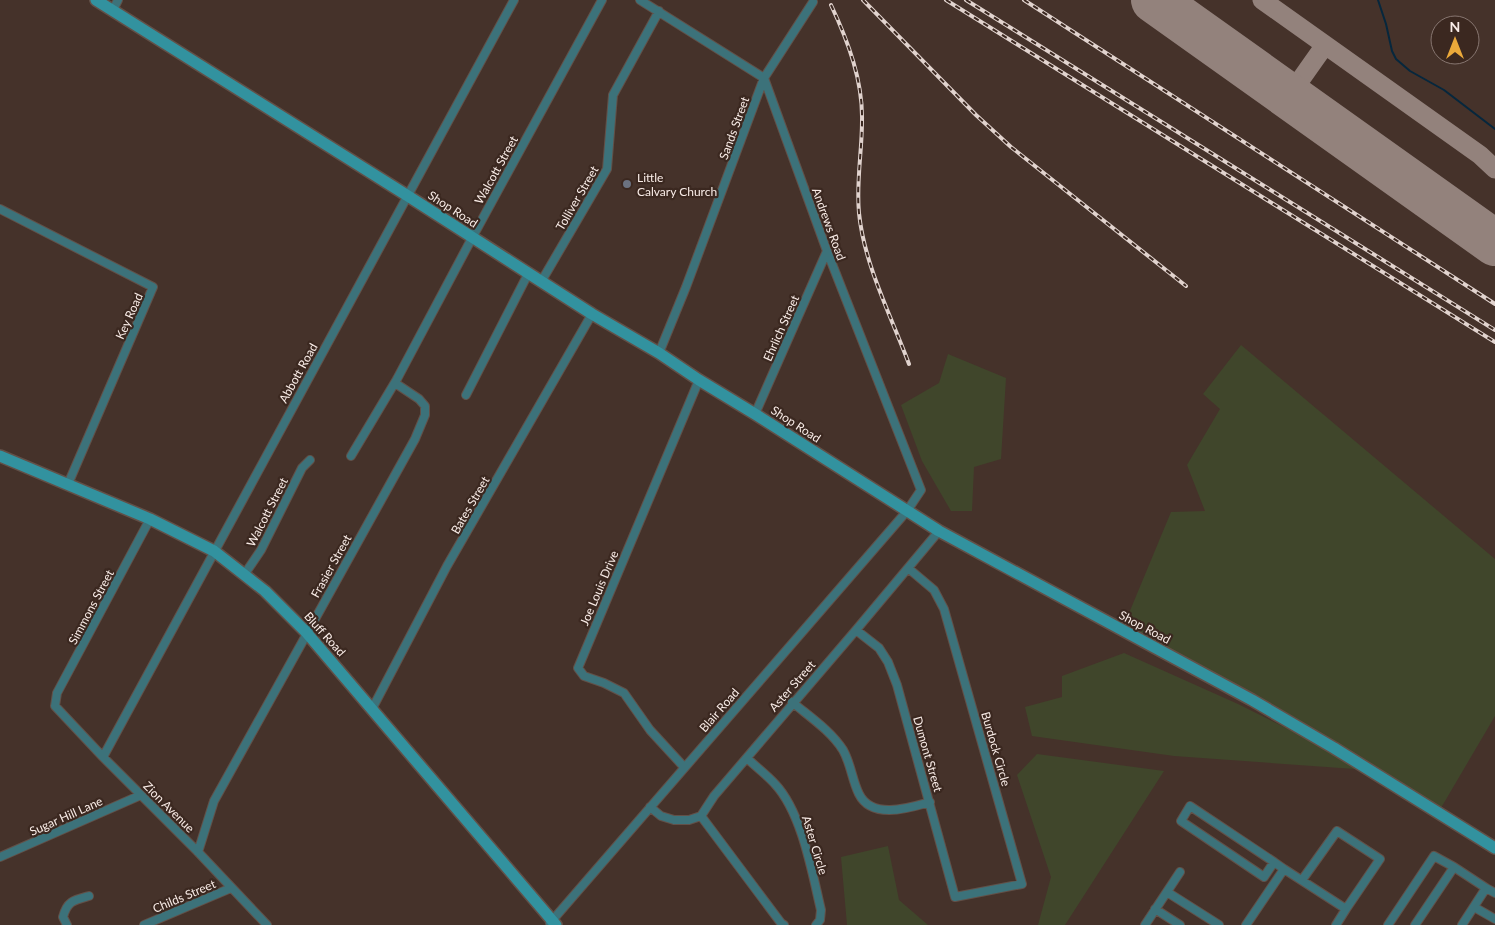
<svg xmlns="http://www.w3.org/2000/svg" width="1495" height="925" viewBox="0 0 1495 925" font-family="Lato,sans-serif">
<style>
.green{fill:#40462b}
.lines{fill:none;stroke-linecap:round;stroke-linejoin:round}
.stream{stroke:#06273d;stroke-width:2}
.taxiway{stroke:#93827c;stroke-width:19}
.runway{stroke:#93827c;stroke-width:46}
.street-casing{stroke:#625048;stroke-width:10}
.secondary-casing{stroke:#625048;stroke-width:14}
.street{stroke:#3c727a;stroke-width:8}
.secondary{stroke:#32929f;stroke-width:11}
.rail-casing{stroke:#e1d3ce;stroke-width:4}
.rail{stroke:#3b2820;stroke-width:2;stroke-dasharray:5.5;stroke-linecap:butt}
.worship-dot{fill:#6b7280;stroke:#3b2820;stroke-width:2}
.labels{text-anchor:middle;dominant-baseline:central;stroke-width:4.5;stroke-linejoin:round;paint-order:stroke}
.street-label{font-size:12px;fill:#f9ece7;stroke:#3b2820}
.poi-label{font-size:12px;fill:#f9ece7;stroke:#3b2820;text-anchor:start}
</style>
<rect width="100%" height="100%" fill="#45322a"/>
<!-- green -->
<path class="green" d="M 1241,345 L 1495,559 L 1495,716 L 1438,813 L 1369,770 L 1174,756 L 1032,736 L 1025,707 L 1062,697 L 1062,676 L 1124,653 L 1238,704 L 1360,765 L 1122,630 L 1171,512 L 1205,511 L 1187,465 L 1220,409 L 1203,394 Z
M 948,354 L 1006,378 L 1001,459 L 974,467 L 972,511 L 951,511 L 922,461 L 901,405 L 939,383 Z
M 1037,754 L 1164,771 L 1065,925 L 1038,925 L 1051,877 L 1017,775 Z
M 888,846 L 899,900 L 928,925 L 847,925 L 841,857 Z"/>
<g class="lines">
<!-- stream -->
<path class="stream" d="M 1378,0 L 1386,24 L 1392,51 L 1396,59 L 1410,71 L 1444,90 L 1495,129"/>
<!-- taxiway -->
<path class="taxiway" d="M 1262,0 L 1480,155 L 1495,169
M 1289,96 L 1325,45"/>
<!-- runway -->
<path class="runway" d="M 1154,0 L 1495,243"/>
<defs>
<path id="street" d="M 113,10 L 118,0
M 0,209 L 153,287 L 68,484
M 541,282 L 607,169 L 613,95 L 659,11
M 659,353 L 686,287 L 764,78 L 813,2
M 466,395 L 528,274
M 755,414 L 827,251
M 351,456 L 397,379 L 472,238 L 602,0
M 150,519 L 57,693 L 55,706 L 103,757 L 198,852 L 267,925
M 244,575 L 261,550 L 302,468 L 310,460
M 856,630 L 879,648 L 888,662 L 897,685 L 955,897 L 1022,884 L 944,609 L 934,590 L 908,568
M 792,702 C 810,717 831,731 843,750 C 851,764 852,780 859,794 C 872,820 909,808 930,802
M 372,709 L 447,566 L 592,314
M 103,757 L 514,0
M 747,758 C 756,767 767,775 775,784 C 802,813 812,872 821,910 L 820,920 L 816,925
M 684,767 L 650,730 L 624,693 L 604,683 L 584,676 L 578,668 L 699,380
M 650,807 L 661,816 L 674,820 L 689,820 L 701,816 L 714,796 L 856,630 L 939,531
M 701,816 L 781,923 L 784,925
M 198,852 L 214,801 L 415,439 L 425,415 L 425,406 L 419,399 L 395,383
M 0,857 L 141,795
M 1274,862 L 1264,877 L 1181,821 L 1190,806 L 1274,862 L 1284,869
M 1302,880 L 1337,831 L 1380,859 L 1346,909
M 1486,888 L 1495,893
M 1167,892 L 1219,925
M 1474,907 L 1495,919
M 1155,909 L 1180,925
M 550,923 C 669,786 787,648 907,511 L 921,490 L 827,251 L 764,78 L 640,0
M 67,925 L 63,917 C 67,901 74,900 89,896
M 144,925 L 231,888
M 1145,925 L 1180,872
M 1246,925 L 1284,869 L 1346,909 L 1336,925
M 1388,925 L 1434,856 L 1454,867
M 1415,925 L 1454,867 L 1486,888 L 1462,925"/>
<path id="secondary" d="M 96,0 L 408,196 L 592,314 L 659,353 L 699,380 L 755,414 L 939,531 L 1252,700 L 1334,748 L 1495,848
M 0,456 L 150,519 L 214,551 L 265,591 L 306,632 L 556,925"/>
</defs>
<!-- street casing -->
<use href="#street" class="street-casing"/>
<!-- secondary casing -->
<use href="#secondary" class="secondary-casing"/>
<!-- street -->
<use href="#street" class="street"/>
<!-- secondary -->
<use href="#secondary" class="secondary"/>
<defs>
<path id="rail" d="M 863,0 L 976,115 L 1011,147 L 1186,286
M 946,0 L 1495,342
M 966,0 L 1495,330
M 1024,0 L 1495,304
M 831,5 C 848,41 863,81 862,121 C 862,152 856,182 859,213 C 864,264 891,316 909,364"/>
</defs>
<!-- rail casing -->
<use href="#rail" class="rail-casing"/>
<!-- rail -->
<use href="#rail" class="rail"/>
</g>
<!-- markers -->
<circle class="worship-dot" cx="627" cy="184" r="5"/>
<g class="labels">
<!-- street labels -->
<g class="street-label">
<text transform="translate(734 128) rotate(-70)">Sands Street</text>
<text transform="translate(496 170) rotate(-61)">Walcott Street</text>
<text transform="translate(577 198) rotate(-60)">Tolliver Street</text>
<text transform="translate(453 209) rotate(33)">Shop Road</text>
<text transform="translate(829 224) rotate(70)">Andrews Road</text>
<text transform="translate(129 316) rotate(-66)">Key Road</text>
<text transform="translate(781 328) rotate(-66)">Ehrlich Street</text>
<text transform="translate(298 373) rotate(-61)">Abbott Road</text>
<text transform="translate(796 424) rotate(33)">Shop Road</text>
<text transform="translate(470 505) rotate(-60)">Bates Street</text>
<text transform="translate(267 512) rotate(-63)">Walcott Street</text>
<text transform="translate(331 566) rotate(-61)">Frasier Street</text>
<text transform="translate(599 588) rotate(-67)">Joe Louis Drive</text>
<text transform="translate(91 607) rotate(-62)">Simmons Street</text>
<text transform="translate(1145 627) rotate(28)">Shop Road</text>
<text transform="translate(325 634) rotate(48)">Bluff Road</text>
<text transform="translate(792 686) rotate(-49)">Aster Street</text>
<text transform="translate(719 710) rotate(-49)">Blair Road</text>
<text transform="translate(996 749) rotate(74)">Burdock Circle</text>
<text transform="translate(928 754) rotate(74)">Dumont Street</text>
<text transform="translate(169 807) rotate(45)">Zion Avenue</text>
<text transform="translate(66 816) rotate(-24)">Sugar Hill Lane</text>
<text transform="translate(815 845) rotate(73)">Aster Circle</text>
<text transform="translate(184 896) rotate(-23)">Childs Street</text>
</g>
<!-- poi labels -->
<g class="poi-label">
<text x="637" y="177">Little<tspan x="637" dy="14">Calvary Church</tspan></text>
</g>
</g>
<!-- north arrow -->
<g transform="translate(1455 40)"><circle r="24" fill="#3b2820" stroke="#877670"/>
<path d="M0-4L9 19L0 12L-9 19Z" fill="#eba93a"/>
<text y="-8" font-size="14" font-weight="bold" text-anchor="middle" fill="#f9ece7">N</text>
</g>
</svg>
